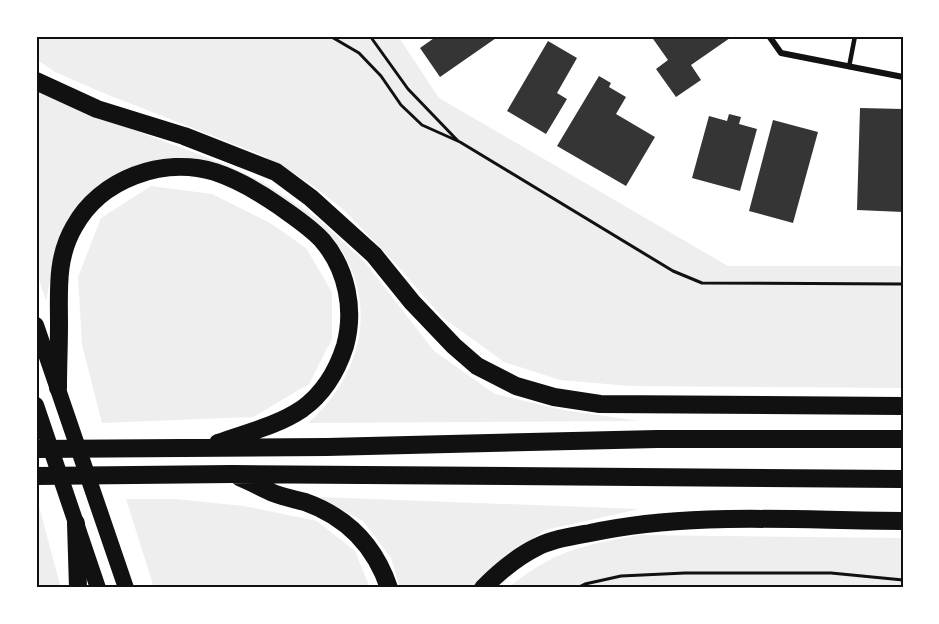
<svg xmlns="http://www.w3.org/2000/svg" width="939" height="624" viewBox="0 0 939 624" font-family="Signika,sans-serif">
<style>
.green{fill:#eee}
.building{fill:#353535}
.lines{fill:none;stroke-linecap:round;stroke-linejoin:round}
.path{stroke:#111;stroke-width:3}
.service{stroke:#111;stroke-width:4.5}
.minor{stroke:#111;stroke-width:6}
.trunk{stroke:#111;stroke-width:16}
.motorway{stroke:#111;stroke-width:18}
.neatline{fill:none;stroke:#111;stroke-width:2}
</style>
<rect width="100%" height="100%" fill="#fff"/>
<!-- green -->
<path class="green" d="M 36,36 L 398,36 L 439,98 L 728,266 L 903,266 L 903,388 L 630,386 L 560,380 L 504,362 L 442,317 L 394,262 L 345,211 L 311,184 L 262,155 L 101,92 L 55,72 L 36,59 Z
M 36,88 L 86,112 L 227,165 L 266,184 L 317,218 L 365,262 L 434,351 L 495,394 L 563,410 L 640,421 L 308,423 C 362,376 381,300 334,240 C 320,221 296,208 276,197 C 266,191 242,174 232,172 C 223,170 210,173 200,173 C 173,173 146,174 118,175 L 57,245 L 46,301 L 36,270 Z
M 151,186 L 212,194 L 270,223 L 306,248 L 332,292 L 332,339 L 309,384 L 253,417 L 102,423 L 82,345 L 78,277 L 101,218 Z
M 318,497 L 639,509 L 545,530 L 508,556 L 476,588 L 400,588 L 391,558 L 363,521 Z
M 36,499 L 37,499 L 61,588 L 36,588 Z
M 126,499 L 175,499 L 244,506 L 317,521 L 355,551 L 370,588 L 154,588 Z
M 641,535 L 903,538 L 903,588 L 508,588 C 552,551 586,544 641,535 Z"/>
<!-- building -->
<path class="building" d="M 437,36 L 499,36 L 440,77 L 420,48 Z
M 651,36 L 729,36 L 730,38 L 691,65 L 701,80 L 676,97 L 656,69 L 668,60 Z
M 548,41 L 577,58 L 557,93 L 567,99 L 546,134 L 507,111 Z
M 599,76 L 611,83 L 609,87 L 626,97 L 616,114 L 655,137 L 626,186 L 557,146 Z
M 860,108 L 903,109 L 903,212 L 857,210 Z
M 729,114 L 741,117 L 739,124 L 757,129 L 740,191 L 692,178 L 709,116 L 727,121 Z
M 773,120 L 818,132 L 793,223 L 749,211 Z"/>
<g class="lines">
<!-- path -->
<path class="path" d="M 330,36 L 359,53 L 381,76 L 401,105 L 422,125 L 460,142 L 673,271 L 702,283 L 903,284
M 370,36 L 408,89 L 458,141
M 577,588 L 585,584 L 621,576 L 685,573 L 831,573 L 903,580"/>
<!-- service -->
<path class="service" d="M 849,67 L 855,36"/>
<!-- minor -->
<path class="minor" d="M 769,36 L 781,53 L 903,77"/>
<!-- trunk -->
<path class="trunk" d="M 36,325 L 126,588
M 36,405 L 98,588"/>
<!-- motorway -->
<path class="motorway" d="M 36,81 L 97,109 L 184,136 L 276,172 L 311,198 L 374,255 L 412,302 L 454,346 L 477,366 L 516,386 L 554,397 L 600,404 L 903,406
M 58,388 C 58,366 59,345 59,324 C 59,290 56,258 74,227 C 100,179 163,156 215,172 C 239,180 259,192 279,206 C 293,216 310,227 322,240 C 347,269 355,310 345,346 C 337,371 323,394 302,409 C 277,426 245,433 218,443
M 36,449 L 327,447 L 657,439 L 903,439
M 36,476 L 232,474 L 903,479
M 239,477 C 251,482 262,488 273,493 C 283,497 294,499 305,502 C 347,517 375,546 389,588
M 76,523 L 78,588
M 483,588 C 499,572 516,557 537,547 C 552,539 573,536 590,533 C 692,511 799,521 903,521"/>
</g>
<!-- border -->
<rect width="939" height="624" fill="none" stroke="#ffffff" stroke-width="75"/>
<rect x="38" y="38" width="864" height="548" class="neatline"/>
</svg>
